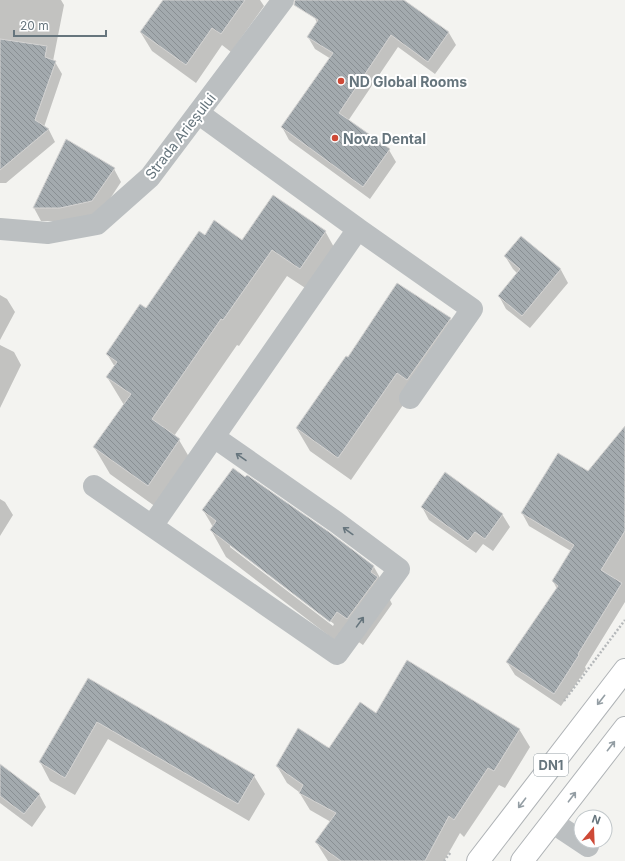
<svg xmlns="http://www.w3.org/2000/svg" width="625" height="861" viewBox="0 0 625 861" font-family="Inter,sans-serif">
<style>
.shadow{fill:#0003;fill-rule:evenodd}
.building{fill:url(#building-back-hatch);stroke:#d5d4d3}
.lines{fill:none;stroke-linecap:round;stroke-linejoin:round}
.major-casing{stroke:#afb3b6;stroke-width:24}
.path{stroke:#b5b8ba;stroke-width:2.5;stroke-dasharray:2 2;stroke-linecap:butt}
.minor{stroke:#bbbfc1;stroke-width:22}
.major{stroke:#fff;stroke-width:22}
.oneway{stroke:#66757d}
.oneway2{stroke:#949ea4}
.poi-dot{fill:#ce4936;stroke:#fff;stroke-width:1.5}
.labels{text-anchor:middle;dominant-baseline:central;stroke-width:4;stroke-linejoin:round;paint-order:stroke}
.shield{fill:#fff;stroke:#949ea4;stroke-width:1}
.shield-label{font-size:13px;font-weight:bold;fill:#66757d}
.poi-label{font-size:14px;font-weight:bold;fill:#66757d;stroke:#fff;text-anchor:start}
.street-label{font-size:14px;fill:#66757d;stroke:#fff}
</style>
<defs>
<pattern id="building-back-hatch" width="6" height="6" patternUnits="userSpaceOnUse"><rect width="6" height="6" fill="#a3aaae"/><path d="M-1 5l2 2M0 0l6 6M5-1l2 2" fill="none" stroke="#898f93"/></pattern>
</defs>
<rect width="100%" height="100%" fill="#f3f3f0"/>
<!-- shadow -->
<path class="shadow" d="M 0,0 L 61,0 L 64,5 L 53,61 L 55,62 L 62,74 L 44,127 L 49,130 L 55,142 L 6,183 L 0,183 Z
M 164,0 L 260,0 L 264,6 L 231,52 L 222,45 L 196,83 L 152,51 L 141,33 Z
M 326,0 L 402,0 L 449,33 L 456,45 L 435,74 L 398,47 L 348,121 L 389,150 L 396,162 L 370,199 L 289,140 L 282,127 L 331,59 L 315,49 L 308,37 L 317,23 L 314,16 Z
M 114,169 L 121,182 L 100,214 L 68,221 L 41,221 L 34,208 Z
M 325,231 L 340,258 L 316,295 L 287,276 L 239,346 L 237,345 L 174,436 L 179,440 L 195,467 L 163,512 L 110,474 L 94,447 L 124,405 L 107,377 L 115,367 L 107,354 L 146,310 L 205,236 L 242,241 Z
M 521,237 L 561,270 L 568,283 L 530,328 L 506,309 L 499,296 L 518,274 L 513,269 L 505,256 Z
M 0,295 L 7,299 L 15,312 L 0,340 Z
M 450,319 L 463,341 L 410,395 L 351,480 L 310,451 L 297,429 L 346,357 L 348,359 Z
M 0,345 L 14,352 L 21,365 L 0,408 Z
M 625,428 L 625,602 L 585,667 L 586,669 L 561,706 L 515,675 L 507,662 L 557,589 L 553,581 L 571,551 L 529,526 L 522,513 L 588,473 Z
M 0,499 L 5,502 L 13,515 L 0,536 Z
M 422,507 L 502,514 L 510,527 L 493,551 L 483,544 L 476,553 L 429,520 Z
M 203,510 L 328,533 L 374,567 L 389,594 L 388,596 L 392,604 L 363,645 L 353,638 L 345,648 L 226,557 L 211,530 L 213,527 ZM 230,544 L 334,624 L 333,626 L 230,547 Z
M 89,679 L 254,776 L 265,794 L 249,821 L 108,739 L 75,795 L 50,781 L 40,762 Z
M 377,714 L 519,729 L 530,747 L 505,788 L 499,785 L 464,837 L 460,833 L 444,861 L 328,861 L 316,842 L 331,822 L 310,810 L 299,792 L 287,783 L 277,766 L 330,749 Z
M 0,766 L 39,794 L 46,807 L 32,827 L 0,803 Z"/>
<!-- building -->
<path class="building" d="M 163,0 L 245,0 L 221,34 L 212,28 L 186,65 L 140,32 Z
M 295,0 L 404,0 L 449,32 L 428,62 L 391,35 L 339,113 L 390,149 L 363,187 L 281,127 L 333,53 L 307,37 L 318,20 L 294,5 Z
M 0,39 L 47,46 L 45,57 L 56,61 L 35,120 L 49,129 L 0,170 Z
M 66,139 L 115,168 L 92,201 L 60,208 L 33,208 Z
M 273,195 L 326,231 L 300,269 L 272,250 L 223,320 L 221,319 L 152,419 L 180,439 L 148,486 L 93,447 L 131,394 L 106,377 L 117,362 L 106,354 L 140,304 L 146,308 L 199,231 L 205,235 L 214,220 L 242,240 Z
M 521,236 L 561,269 L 522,316 L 498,296 L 520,269 L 504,256 Z
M 397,283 L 451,318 L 407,380 L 397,373 L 338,458 L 296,428 L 346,356 L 348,357 Z
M 625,426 L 625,531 L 601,570 L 622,583 L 578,654 L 579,655 L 554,694 L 506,662 L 558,586 L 552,581 L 574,545 L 521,513 L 558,453 L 588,471 Z
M 233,468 L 245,477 L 247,475 L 329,532 L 374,566 L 371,572 L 378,577 L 347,619 L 337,612 L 330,622 L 210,530 L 216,521 L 202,510 Z
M 445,472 L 503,514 L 485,539 L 475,532 L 468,541 L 421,507 Z
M 407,660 L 520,729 L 494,771 L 488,768 L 454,820 L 449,816 L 425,861 L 341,861 L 315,842 L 336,813 L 299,793 L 303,785 L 276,766 L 298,728 L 329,748 L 360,702 L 376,713 Z
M 88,678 L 255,775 L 238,804 L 97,722 L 65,778 L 39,762 Z
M 0,764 L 40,794 L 24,814 L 0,796 Z"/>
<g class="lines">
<defs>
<path id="major" d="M 478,861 L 625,670
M 522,861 L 625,728"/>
</defs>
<!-- major casing -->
<use href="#major" class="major-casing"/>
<!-- path -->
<path class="path" d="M 564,701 L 625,620
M 444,861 L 451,852"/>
<!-- minor -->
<path class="minor" d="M 0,229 L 48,233 L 97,224 L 150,177 L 283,0
M 358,229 L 472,309 L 410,398
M 94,486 L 337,654 L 399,569 L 336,522 L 214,437
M 152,526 L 358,229 L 198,113
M 552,822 L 588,846"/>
<!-- major -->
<use href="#major" class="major"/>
</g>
<!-- one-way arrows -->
<defs><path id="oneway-shaft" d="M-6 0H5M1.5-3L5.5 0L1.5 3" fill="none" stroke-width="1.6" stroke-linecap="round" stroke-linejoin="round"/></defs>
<g class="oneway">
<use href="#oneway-shaft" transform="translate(241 457) rotate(-145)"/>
<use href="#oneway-shaft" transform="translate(348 531) rotate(-144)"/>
<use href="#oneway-shaft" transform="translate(360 622) rotate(-54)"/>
</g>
<g class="oneway2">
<use href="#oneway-shaft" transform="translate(601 700) rotate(128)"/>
<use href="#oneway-shaft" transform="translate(611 746) rotate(-52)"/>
<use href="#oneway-shaft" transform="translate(572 797) rotate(-53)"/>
<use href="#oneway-shaft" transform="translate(522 803) rotate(127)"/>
</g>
<!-- markers -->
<g class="poi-dot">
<circle cx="341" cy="81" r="4"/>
<circle cx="335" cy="138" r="4"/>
</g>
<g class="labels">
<!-- shield labels -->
<rect class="shield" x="534" y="754" width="34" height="22" rx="3"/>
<g class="shield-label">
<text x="551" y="765">DN1</text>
</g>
<!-- poi labels -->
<g class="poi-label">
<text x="349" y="81">ND Global Rooms</text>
<text x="343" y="138">Nova Dental</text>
</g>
<!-- street labels -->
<g class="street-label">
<text transform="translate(180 136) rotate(-52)">Strada Arieșului</text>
</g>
</g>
<!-- north arrow -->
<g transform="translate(593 829) rotate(19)"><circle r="19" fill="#ffffff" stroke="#c2c8cb"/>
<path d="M0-3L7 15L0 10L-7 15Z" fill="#ce4936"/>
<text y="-6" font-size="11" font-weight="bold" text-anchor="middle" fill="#66757d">N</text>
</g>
<!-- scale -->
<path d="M14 30v6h92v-6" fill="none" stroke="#66757d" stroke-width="2"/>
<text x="20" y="30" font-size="12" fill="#66757d" stroke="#ffffff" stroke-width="3" paint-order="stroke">20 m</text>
</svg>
